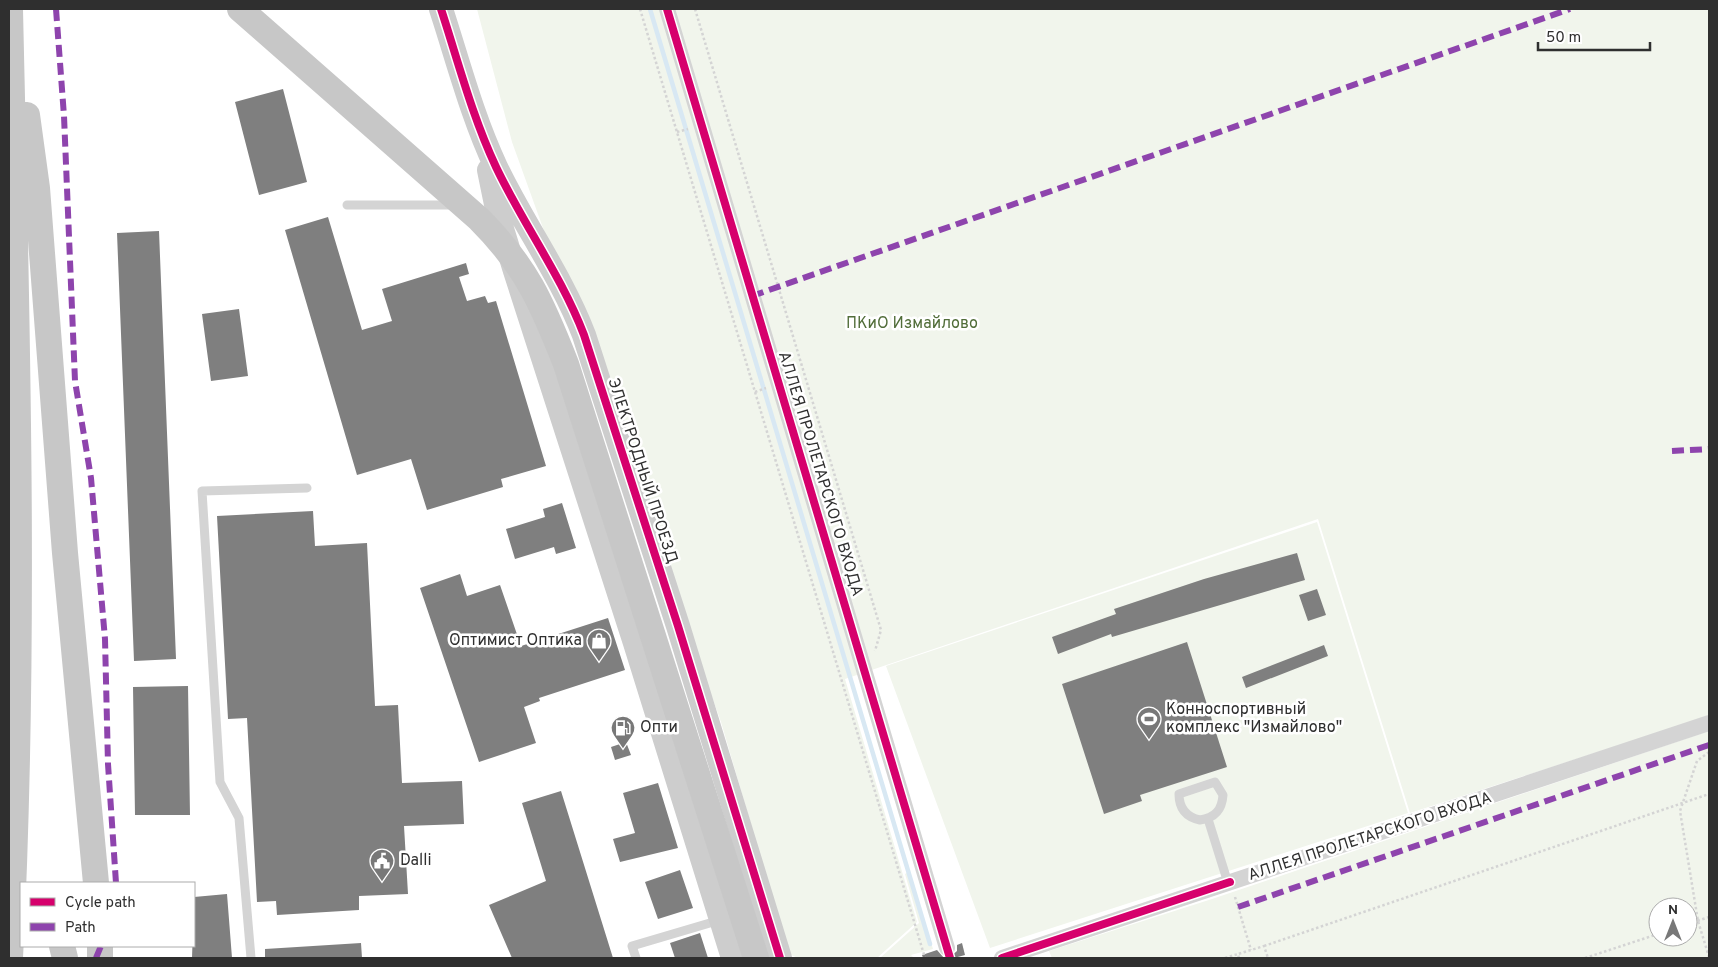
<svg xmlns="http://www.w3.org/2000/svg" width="1718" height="967" viewBox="0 0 1718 967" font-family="Overpass,sans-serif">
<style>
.green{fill:#f1f5ec;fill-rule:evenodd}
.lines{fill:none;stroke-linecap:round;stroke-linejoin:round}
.stream{stroke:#d8e8f3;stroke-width:4.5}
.building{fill:#7f7f7f}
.path{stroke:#d4d4d4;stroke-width:2.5;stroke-dasharray:2.5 2.5;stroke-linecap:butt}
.lane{stroke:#d4d4d4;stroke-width:9}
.street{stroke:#d4d4d4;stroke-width:16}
.secondary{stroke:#cdcdcd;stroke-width:24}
.primary{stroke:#c7c7c7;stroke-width:26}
.quiet{stroke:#8e44ad;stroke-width:6;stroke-dasharray:12 6;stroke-linecap:butt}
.cycleway-casing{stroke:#fff;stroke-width:11}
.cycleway{stroke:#d6006c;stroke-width:8}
.labels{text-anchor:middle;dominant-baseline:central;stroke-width:5;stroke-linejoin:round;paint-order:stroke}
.park-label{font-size:16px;fill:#516d39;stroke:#fff}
.street-label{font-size:16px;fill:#2f2f2f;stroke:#fff}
.poi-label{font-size:16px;fill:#2f2f2f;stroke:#fff;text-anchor:start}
</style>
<rect width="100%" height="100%" fill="#fff"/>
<!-- green -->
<path class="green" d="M 477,9 L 1709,9 L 1709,716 L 1410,813 L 1318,519 L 845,679 L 917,922 L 877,958 L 798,958 L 789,954 L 721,722 L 512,142 Z
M 1317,522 L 1408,813 L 990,948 L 886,666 Z
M 1709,731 L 1709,958 L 1052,958 L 1049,951 L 1212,899 ZM 1658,907 L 1688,907 L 1688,937 L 1658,937 Z
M 910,871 L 933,949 L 911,955 L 914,958 L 880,958 L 919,923 L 905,874 Z"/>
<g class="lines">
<!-- stream -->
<path class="stream" d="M 650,9 L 930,944"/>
</g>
<!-- building -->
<path class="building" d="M 283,89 L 307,182 L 259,195 L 235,102 Z
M 328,217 L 362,330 L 392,321 L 382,289 L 466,263 L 469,274 L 459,277 L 467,301 L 485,296 L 488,303 L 496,301 L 546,466 L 501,479 L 503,487 L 427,510 L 411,459 L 357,475 L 285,230 Z
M 159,231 L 176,659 L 134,661 L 117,233 Z
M 239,309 L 248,376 L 211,381 L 202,314 Z
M 562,503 L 576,548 L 556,554 L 554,547 L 515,559 L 506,529 L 545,517 L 543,509 Z
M 313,511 L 315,546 L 367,543 L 375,706 L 398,705 L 402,783 L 462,781 L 464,824 L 404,826 L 408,894 L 359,896 L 359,910 L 277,915 L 276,901 L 257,902 L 247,718 L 228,719 L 217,516 Z
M 1297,553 L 1305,580 L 1112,637 L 1111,634 L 1058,654 L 1052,637 L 1116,614 L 1114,609 L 1204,579 Z
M 460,574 L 467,596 L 500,585 L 521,646 L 608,618 L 625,670 L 539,698 L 540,701 L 524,707 L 536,743 L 479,762 L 420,588 Z
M 1317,589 L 1326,615 L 1308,621 L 1299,595 Z
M 1187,642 L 1227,767 L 1140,795 L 1142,801 L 1104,814 L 1062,684 Z
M 1324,645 L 1328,656 L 1246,688 L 1242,677 Z
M 188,686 L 190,815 L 135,815 L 133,687 Z
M 626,742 L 631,755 L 615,760 L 611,747 Z
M 658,783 L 678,848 L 620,862 L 613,839 L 635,833 L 623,793 Z
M 561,791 L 613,958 L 512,958 L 489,905 L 546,881 L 522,803 Z
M 680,870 L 693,908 L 658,919 L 645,882 Z
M 227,894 L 232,958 L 192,958 L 194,897 Z
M 700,933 L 708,958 L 675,958 L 670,943 Z
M 361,943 L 362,958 L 265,958 L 265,949 Z
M 962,943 L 965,955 L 954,958 L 923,958 L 922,955 L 937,950 L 944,958 L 950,957 L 957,951 L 957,945 Z"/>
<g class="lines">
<!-- path -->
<path class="path" d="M 640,9 L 925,958
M 695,9 L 881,630 L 875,651
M 677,132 L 688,129
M 755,392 L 766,388
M 1709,752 L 1697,761 L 1680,811 L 1698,921 L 1709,957
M 1235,897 L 1251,950
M 1688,924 L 1709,917
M 1264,946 L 1709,794
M 1225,958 L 1238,954
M 1239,958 L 1238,954 L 1264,946 L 1268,958
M 1585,958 L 1658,934"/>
<!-- lane -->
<path class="lane" d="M 347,205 L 455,205
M 1215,782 L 1223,795 C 1222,810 1215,818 1200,820 C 1186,817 1179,808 1179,794 Z
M 1208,819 L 1228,883
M 251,958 L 239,818 L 220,782 L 202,491 L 307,488
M 636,958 L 632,946 L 720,920"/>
<!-- street -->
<path class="street" d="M 667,9 L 947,948
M 1002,958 L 1709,723"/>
<!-- secondary -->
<path class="secondary" d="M 441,9 C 458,61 472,116 496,167 C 523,224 561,275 584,335 L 678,626 L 780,958
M 489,170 L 499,219 L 515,271 L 635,643 L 733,958"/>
<!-- primary -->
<path class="primary" d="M 240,9 L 479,219 C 526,266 542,303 566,364 L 756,958
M 27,115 L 37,188 L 65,553 L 96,883
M 62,946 L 65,958
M 100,946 L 100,958
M 10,958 C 26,642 17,325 10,9"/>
<!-- quiet -->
<path class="quiet" d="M 56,9 L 64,116 L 75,381 L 91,478 L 105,639 L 108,764 L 116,883
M 752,296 L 1570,9
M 1672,451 L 1709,449
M 1238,907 L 1709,745
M 96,958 L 101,946"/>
<defs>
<path id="cycleway" d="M 441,9 C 458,61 472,116 496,167 C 523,224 561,275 584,335 L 678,626 L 780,958
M 667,9 L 950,958
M 1002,958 L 1230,882"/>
</defs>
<!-- cycleway casing -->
<use href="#cycleway" class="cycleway-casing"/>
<!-- cycleway -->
<use href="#cycleway" class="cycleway"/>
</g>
<!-- icons -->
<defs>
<symbol id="shop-pin" viewBox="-11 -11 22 30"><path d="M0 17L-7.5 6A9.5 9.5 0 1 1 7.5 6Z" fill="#787878" stroke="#fff"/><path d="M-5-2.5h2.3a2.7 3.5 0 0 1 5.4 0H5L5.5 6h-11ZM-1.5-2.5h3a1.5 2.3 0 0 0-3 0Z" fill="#fff"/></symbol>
<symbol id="stadium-pin" viewBox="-11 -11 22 30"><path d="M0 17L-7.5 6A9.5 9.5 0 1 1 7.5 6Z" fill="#787878" stroke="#fff"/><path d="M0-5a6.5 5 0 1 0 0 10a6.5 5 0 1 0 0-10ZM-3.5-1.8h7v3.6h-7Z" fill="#fff"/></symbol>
<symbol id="fuel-pin" viewBox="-11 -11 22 30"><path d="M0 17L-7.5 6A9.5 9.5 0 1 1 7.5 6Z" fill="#787878" stroke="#fff"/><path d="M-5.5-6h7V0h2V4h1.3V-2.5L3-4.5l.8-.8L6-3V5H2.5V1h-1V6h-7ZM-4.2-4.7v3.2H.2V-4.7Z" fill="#fff"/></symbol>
<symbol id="civic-pin" viewBox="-11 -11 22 30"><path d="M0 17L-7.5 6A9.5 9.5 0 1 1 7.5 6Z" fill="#787878" stroke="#fff"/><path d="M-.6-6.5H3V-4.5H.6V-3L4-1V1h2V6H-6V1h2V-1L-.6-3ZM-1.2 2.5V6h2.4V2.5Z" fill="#fff"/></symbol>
</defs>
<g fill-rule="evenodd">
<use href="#shop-pin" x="585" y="627" width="28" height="38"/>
<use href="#stadium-pin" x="1135" y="705" width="28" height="38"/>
<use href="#fuel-pin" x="609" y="714" width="28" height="38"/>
<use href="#civic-pin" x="368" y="847" width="28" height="38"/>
</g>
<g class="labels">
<!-- park labels -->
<g class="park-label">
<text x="912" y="324">ПКиО Измайлово</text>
</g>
<!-- street labels -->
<g class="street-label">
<text transform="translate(642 471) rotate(72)">ЭЛЕКТРОДНЫЙ ПРОЕЗД</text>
<text transform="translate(820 474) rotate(73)">АЛЛЕЯ ПРОЛЕТАРСКОГО ВХОДА</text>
<text transform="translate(1370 837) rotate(-18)">АЛЛЕЯ ПРОЛЕТАРСКОГО ВХОДА</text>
</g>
<!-- poi labels -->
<g class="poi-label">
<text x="582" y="641" text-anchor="end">Оптимист Оптика</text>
<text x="1166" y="710">Конноспортивный<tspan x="1166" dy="18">комплекс "Измайлово"</tspan></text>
<text x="640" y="728">Опти</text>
<text x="400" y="861">Dalli</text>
</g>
</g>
<!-- border -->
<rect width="1718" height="967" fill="none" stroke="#2f2f2f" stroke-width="20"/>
<!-- legend -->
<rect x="20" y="882" width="175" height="65" fill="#ffffff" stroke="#acacac"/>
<rect x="30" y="898" width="25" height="8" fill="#d6006c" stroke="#acacac"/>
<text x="65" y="907" font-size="15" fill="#2f2f2f">Cycle path</text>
<rect x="30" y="923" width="25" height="8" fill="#8e44ad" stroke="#acacac"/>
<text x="65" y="932" font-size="15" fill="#2f2f2f">Path</text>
<!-- north arrow -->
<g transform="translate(1673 922)"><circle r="24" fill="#ffffff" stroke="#acacac"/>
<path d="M0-4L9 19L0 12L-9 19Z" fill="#787878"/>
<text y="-8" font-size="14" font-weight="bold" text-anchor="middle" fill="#2f2f2f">N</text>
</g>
<!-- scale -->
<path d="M1538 42v8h112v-8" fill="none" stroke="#2f2f2f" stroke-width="2.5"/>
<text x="1546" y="42" font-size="15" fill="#2f2f2f" stroke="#ffffff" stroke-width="4" paint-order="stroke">50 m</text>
</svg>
